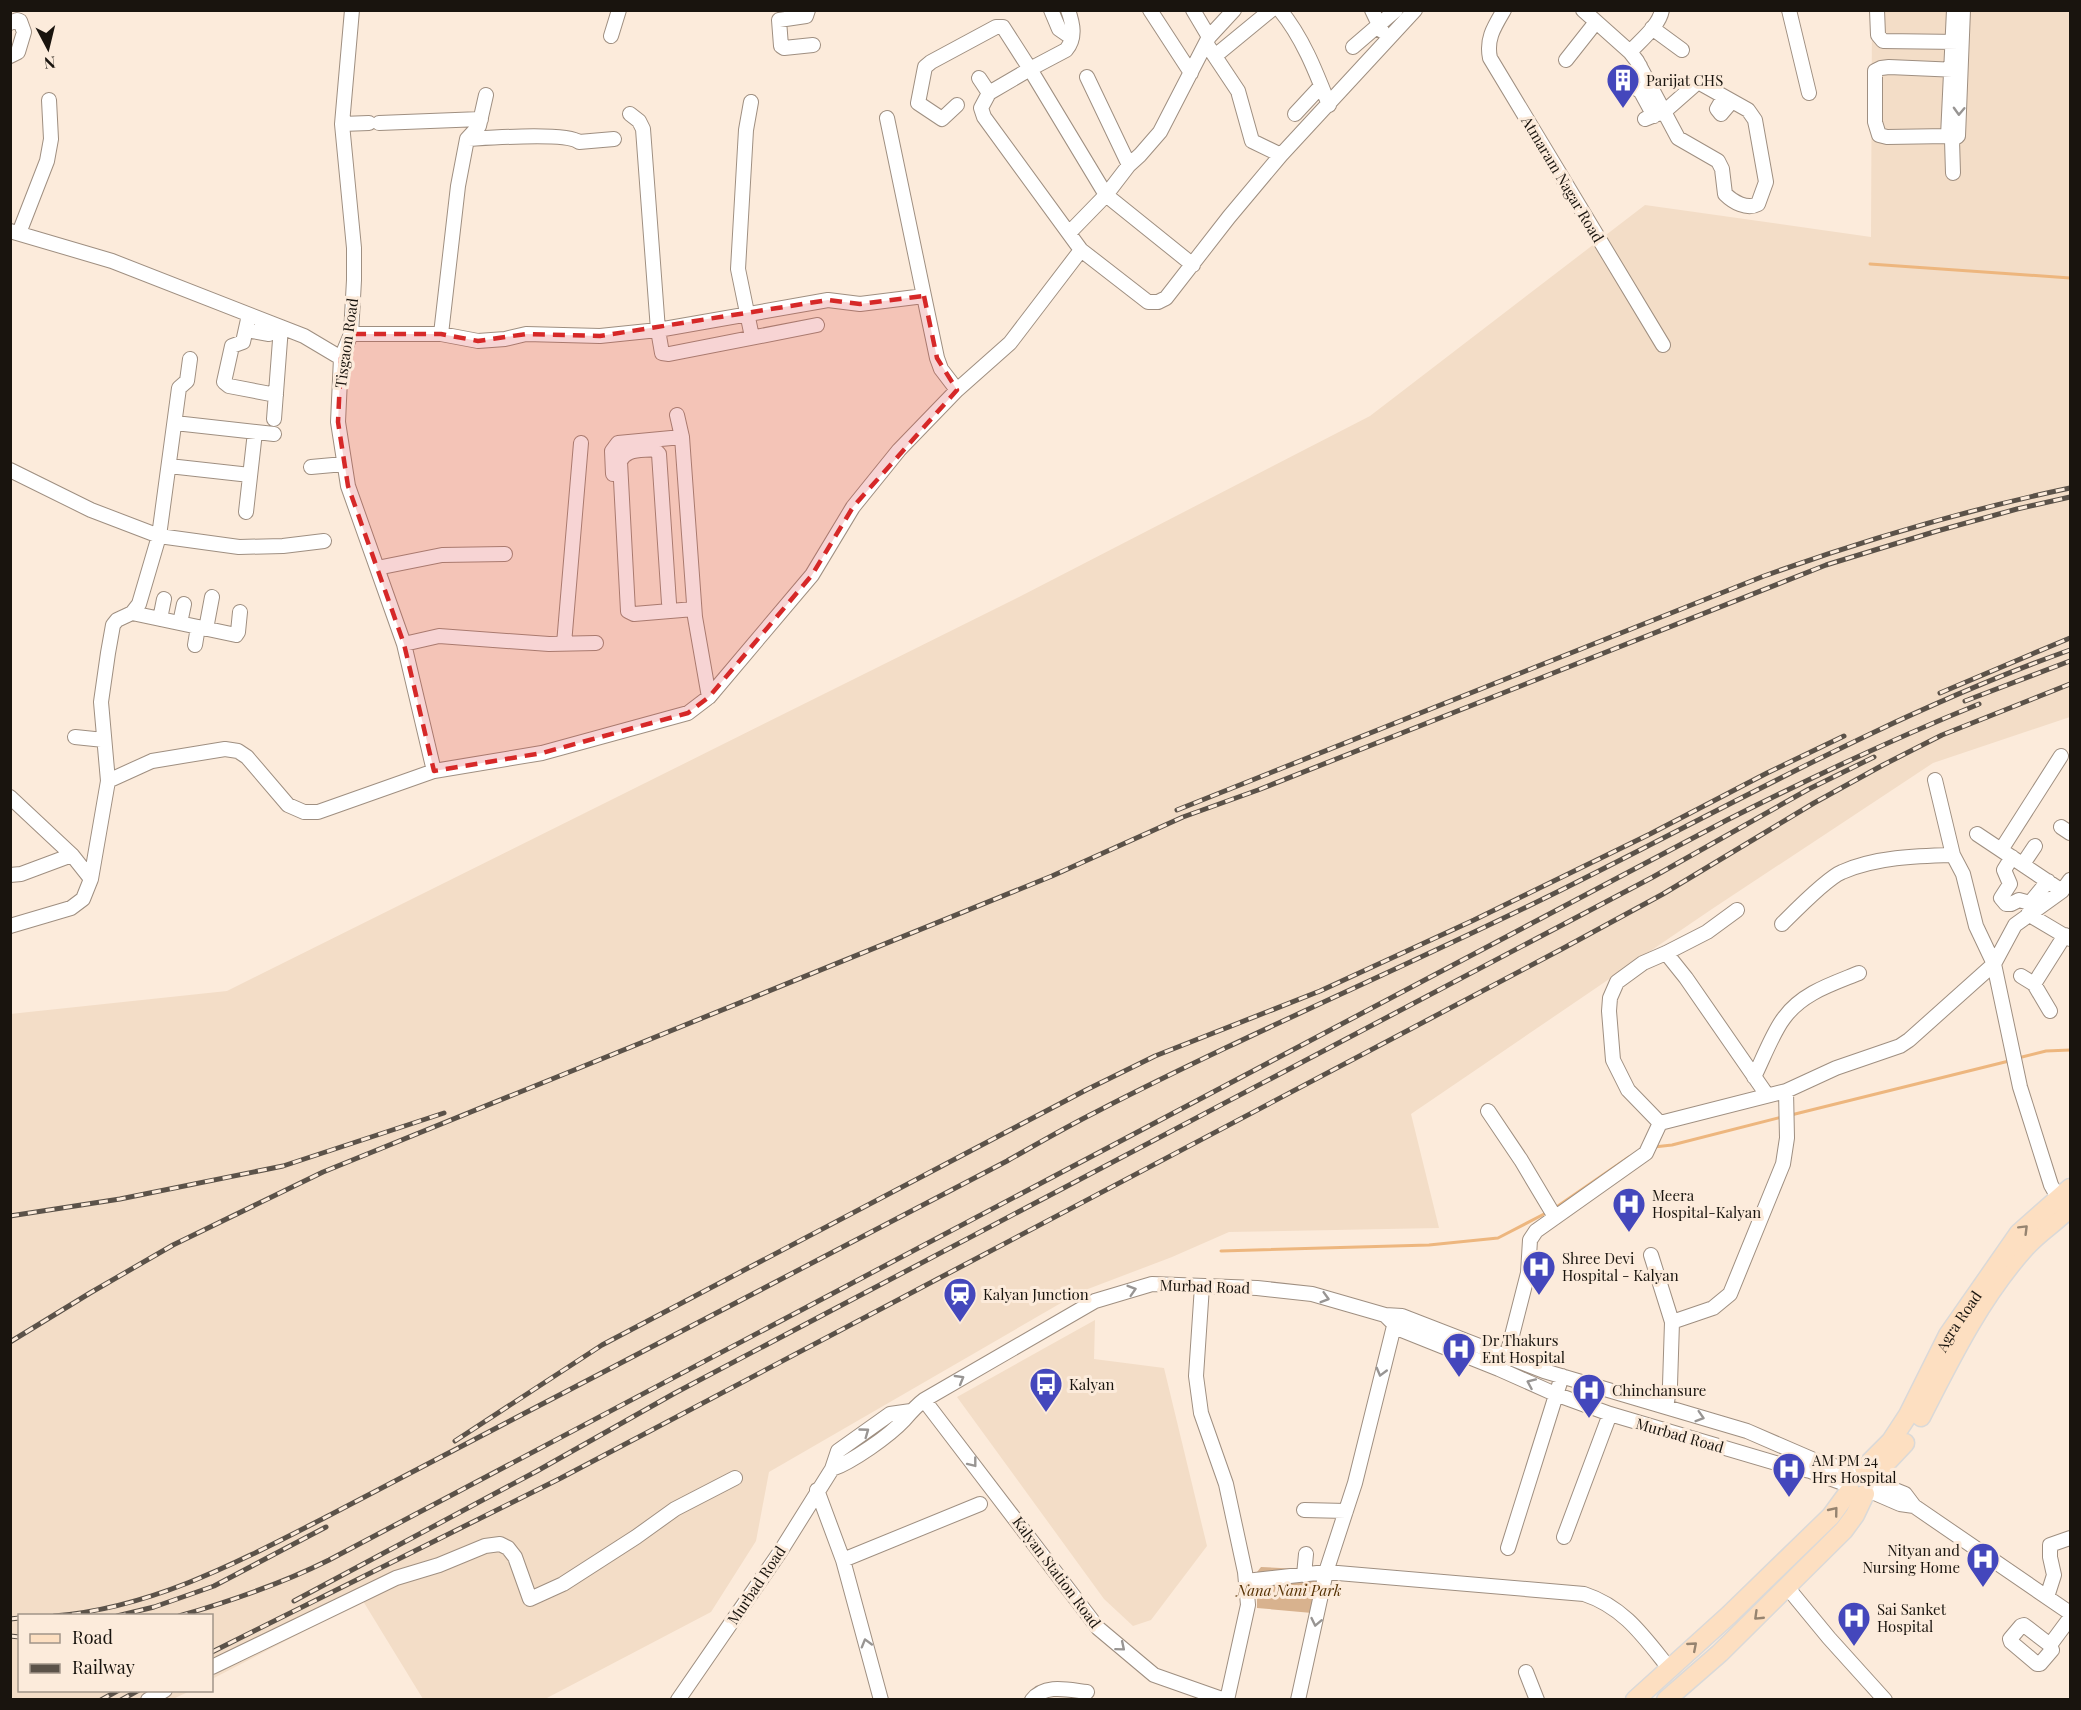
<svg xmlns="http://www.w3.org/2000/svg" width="2081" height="1710" viewBox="0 0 2081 1710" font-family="'Playfair Display',serif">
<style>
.built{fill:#f3ddc7}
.green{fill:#d8b28e}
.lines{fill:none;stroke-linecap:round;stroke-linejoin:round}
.stream{stroke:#edb67e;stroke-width:3}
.minor-casing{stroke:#9f8f81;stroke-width:16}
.major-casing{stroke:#dad9d8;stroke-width:21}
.minor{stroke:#fff;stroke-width:14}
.major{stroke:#fddfc1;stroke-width:18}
.rail-casing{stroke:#5b5249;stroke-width:5}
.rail{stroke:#fcebdb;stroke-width:3;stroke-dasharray:9;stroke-linecap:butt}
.oneway{stroke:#989593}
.oneway2{stroke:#968470}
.marked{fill:#d62828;fill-opacity:0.2;stroke:#d62828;stroke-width:4.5;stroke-dasharray:12 8;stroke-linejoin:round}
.labels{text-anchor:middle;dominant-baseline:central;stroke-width:6;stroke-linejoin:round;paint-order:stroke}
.poi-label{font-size:15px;fill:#19140e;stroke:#fcebdb;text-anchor:start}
.street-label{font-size:15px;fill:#19140e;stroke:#fcebdb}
.park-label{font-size:15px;font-style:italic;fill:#563204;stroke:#fcebdb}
</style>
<rect width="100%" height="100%" fill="#fcebdb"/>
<!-- built -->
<path class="built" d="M 1872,11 L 2070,11 L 2070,717 L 1933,763 L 1712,909 L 1411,1114 L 1439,1228 L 1229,1232 L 1172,1257 L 1080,1292 L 769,1472 L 756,1541 L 711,1612 L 545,1699 L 423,1699 L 363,1601 L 212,1679 L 212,1616 L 20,1616 L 20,1690 L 190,1691 L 173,1699 L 11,1699 L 10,1014 L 227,991 L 1019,597 L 1370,416 L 1645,205 L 1871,237 Z
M 1095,1320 L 1094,1359 L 1164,1368 L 1207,1546 L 1151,1620 L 1133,1626 L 1104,1599 L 957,1397 Z"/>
<!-- green -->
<path class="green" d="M 1261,1567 L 1321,1570 L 1312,1613 L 1257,1608 L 1257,1572 Z"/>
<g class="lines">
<!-- stream -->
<path class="stream" d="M 1870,264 L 2070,278
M 2018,1058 L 2046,1051 L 2070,1050
M 1791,1115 L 2009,1061
M 1654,1147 L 1672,1145 L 1782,1117
M 1555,1208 L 1629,1157
M 1221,1251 L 1429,1245 L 1498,1238 L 1548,1212"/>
<defs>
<path id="minor" d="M 352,10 L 342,124 L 354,248 L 354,280 L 351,334 L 341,358 L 338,422 L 348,486 L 404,644 L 434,771
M 808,10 L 806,16 L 779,20 L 781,46 L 784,48 L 813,45
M 1051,10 L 1059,29 L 1072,38
M 1068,10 C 1073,24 1076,38 1066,50 L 1030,69 L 1106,195 L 1193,265
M 1150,10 L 1191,73
M 1193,10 L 1209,37
M 1280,10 C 1303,38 1316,72 1329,105
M 1372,10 L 1382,31
M 1504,10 C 1494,27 1486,39 1490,58 L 1663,345
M 1583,10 L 1630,52 L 1637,61 L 1678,138 L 1718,161 L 1722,169 L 1725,194 C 1733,202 1747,210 1758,204 L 1766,182 L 1755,120 L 1748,110 L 1698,82 L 1665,111 L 1645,119
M 1789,10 L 1809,93
M 1877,10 L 1878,35 L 1883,41 L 1959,42
M 1954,10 L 1948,136 L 1952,140 L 1958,136 L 1963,10
M 10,23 L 17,20 L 20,21 L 24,32 L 18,52 L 10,56
M 1652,28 L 1682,50
M 611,36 L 619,10
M 1206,43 L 1238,91 L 1252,141 L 1281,155
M 1353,47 L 1396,10
M 1630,52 C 1641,40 1659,26 1662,10
M 1215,56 L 1271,10
M 1566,60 L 1596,22
M 1640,66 L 1628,77 L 1626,80 L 1641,92 L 1654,116
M 1087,77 L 1129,165
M 979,78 L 989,93
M 1724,97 L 1717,109 L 1721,114 L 1732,101
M 751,102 L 746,130 L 738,269 L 752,337
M 957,105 L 942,119 L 918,103 L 925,67 L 931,62 L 996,27 L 1003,27 L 1030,69 L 989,93 L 981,108 L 984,117 L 1081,250 L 1148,302 L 1158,302 L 1166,298 L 1229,217 L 1281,155 L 1415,10
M 630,114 L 639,121 L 643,129 L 658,330 L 662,353 L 669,354 L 817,325
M 1295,114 L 1321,86
M 887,118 L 924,296
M 379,123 L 481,119
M 342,124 L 369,123
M 1948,136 L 1887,137 L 1879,135 L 1875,122 L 1875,71 L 1881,68 L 1889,67 L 1958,70
M 467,139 C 487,138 566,132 579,142 L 614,139
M 1952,140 L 1953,173
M 10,231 L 112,261 L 304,336 L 341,358
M 19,233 L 47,161 L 51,139 L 49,100
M 1069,233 L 1106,195 L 1129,165 L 1140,155 L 1160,132 L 1209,37 L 1234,10
M 249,315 L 243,342 L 232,346 L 224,382 L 229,386 L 276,395
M 246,330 L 269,334
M 351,334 L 441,334 L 478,341 L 505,339 L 526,334 L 600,336 L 658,330 L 828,300 L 860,304 L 924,296 L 937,358 L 941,369 L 957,390
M 441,334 L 458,186 L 467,139 L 479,126 L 486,95
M 677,415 L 682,437 L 695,617 L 709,697
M 274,419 L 281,327
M 175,423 L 274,434
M 169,466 L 250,475
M 311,467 L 344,464
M 10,470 L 91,510 L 159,536 L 239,547 L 283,546 L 324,541
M 613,474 L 612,451 L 618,443 L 682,437
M 246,512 L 255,432
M 377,568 L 442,555 L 505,554
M 669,603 L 659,454 L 654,449 C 641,451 625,448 620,462 L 628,611 L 634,614 L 694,609
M 132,613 L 236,635 L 238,632 L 240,612
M 160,619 L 164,599
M 180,623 L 184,604
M 206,629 L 212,597
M 404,644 L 439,636 L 549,644 L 596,643
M 564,644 L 581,443
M 195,645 L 198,627
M 75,737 L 104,740
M 2061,756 L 2001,850 L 2062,891
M 108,781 L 101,702 L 108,653 L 113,625 L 117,620 L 132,613 L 139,604 L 159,536 L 179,388 L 187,381 L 190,359
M 10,797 L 72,855 L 91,879
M 2061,827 L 2070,833
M 1977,834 L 2001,850
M 2012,857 L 2004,870 L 2010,884 L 2001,898 L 2006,904 L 2011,904 L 2019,900 L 2030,903 L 2048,881
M 2023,864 L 2035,846
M 10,875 L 21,874 L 72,855
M 2028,914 L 2070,939
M 1782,924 C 1794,912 1827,878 1842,872 C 1876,857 1916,856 1953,855
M 10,926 L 71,908 L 83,899 L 91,879 L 108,781 L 152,761 L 225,749 L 238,751 L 247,757 L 288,805 L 304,812 L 318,812 L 434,771 L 542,753 L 688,713 L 709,697 L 812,575 L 853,507 L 899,450 L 957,390 L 1010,343 L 1081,250
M 1666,953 L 1686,978 L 1767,1095
M 2021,976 L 2034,984 L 2050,1011
M 2034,984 L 2065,935
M 1754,1077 C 1763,1059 1773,1032 1784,1018 C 1802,993 1832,984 1859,973
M 1488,1111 L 1521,1160 L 1555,1217
M 1660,1123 L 1786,1091 L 1836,1068 L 1900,1046 L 1909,1040 L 1994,964 L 1976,926 L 1963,874 L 1953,855 L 1935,780
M 1660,1123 L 1628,1090 L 1613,1060 L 1609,1011 L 1610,998 L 1617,982 L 1643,963 L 1666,953 L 1707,932 L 1737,910
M 2063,1206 L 2051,1185 L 2020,1087 L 1994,964 L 2015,925 L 2062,891 L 2070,880
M 1651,1255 L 1672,1322 L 1670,1385 L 1666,1407
M 1202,1286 L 1196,1376 L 1201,1413 L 1226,1484 L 1245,1572 L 1248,1605 L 1227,1700
M 1385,1315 L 1399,1329 L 1499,1369 L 1555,1394 L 1610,1414 L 1786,1466 L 1810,1471 L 1848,1485
M 1672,1322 L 1713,1308 L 1730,1294 L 1783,1164 L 1787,1138 L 1786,1091
M 1507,1355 L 1528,1273 L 1530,1240 L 1536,1231 L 1646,1153 L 1660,1123
M 924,1400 L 1098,1628 L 1154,1675 L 1225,1700
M 832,1469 C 852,1462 889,1436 904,1420 C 910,1413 916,1406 924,1400 L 1095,1301 L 1152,1284 L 1257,1288 L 1312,1294 L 1385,1315 L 1402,1316 L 1544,1371 L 1747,1431 L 1814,1460 L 1851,1471
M 1875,1482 L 1905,1494 L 1914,1506 L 2070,1613
M 817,1490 L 843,1560 L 881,1700
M 1870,1491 L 1900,1504 L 1914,1506
M 1304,1510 L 1346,1511
M 1564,1537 L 1610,1414
M 1508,1548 L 1562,1376
M 843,1560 L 980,1504
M 1304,1575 L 1306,1554
M 1246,1581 L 1326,1572 L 1584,1594 C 1624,1607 1644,1637 1669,1668
M 1787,1587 L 1829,1638 L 1885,1700
M 2047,1597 L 2054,1575 L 2050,1557 L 2050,1545 L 2070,1538
M 2050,1645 L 2024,1625 L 2021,1626 L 2010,1639 L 2011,1642 L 2037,1664 L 2040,1664 L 2052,1650 L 2050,1645 L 2070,1618
M 212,1667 L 396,1578 L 439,1565 L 485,1546 L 500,1544 L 508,1548 L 515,1557 L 530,1599 L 563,1584 L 636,1537 L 675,1509 L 735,1478
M 1526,1672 L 1537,1700
M 148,1700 L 165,1690
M 678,1700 L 780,1552 L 832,1469 L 838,1451 L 890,1414 L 911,1411
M 1032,1700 C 1045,1683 1069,1690 1087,1692
M 1298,1700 L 1326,1572 L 1355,1483 L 1396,1318"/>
<g id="major">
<path d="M 1921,1417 C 1951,1358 1981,1297 2025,1248 C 2038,1233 2056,1222 2070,1208"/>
<path id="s1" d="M 1864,1468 L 1891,1441 L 1908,1415 L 1948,1335 L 2019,1233 L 2070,1188"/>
<path d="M 1874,1476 L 1905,1443"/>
<path d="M 1635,1700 L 1729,1615 L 1831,1516 L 1850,1490"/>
<path d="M 1666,1700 L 1720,1653 L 1844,1530 L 1855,1515 L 1865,1494"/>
</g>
</defs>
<!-- minor casing -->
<use href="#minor" class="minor-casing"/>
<!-- major casing -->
<use href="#major" class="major-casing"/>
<!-- minor -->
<use href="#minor" class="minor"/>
<!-- major -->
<use href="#major" class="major"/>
<defs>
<path id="rail" d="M 1940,693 L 2070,638
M 1965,701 L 2070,661
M 1177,810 L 1764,576 C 1864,540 1966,510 2070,488
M 10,1216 L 120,1199 L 283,1166 L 444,1113
M 10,1342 L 90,1293 L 173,1245 L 323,1172 L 1052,876 L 1183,817 L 1258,790 L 1826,565 L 1937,531 L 2017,509 L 2070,497
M 455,1441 L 602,1345 L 1086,1090 L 1155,1056 L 1320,991 L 1474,920 L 1650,834 L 1767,773 L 1844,736
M 294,1601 L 537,1471 L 675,1393 L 1653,877 L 1809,789 L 1874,757
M 54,1616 C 154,1608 242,1560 330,1515 L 1007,1161 C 1037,1144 1066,1127 1096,1112 C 1243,1036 1396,971 1545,898 C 1719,812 1887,715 2070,650
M 117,1616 L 154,1607 L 214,1586 L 326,1527
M 179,1616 C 231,1601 281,1584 329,1560 L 1727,820 C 1810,778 1893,739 1979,704
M 10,1619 L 20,1618
M 10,1636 L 20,1637
M 212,1652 L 561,1478 L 1560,950 L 1663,894 L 1814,803 L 1883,765 L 1942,735 L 2070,684
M 101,1700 L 119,1690
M 121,1700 L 139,1690"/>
</defs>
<!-- rail casing -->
<use href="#rail" class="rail-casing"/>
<!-- rail -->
<use href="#rail" class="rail"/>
</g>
<!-- one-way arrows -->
<defs><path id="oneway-chevron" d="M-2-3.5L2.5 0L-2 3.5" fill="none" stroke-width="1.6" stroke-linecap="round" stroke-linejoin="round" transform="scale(1.5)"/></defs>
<g class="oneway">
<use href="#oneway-chevron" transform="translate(1959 111) rotate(92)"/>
<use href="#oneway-chevron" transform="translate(1132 1290) rotate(-17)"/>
<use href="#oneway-chevron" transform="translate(1325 1298) rotate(16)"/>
<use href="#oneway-chevron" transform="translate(1381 1372) rotate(105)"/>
<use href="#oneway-chevron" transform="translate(960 1379) rotate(-30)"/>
<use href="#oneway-chevron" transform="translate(1531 1383) rotate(-156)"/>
<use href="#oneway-chevron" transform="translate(1700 1417) rotate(17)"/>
<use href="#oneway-chevron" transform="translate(865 1432) rotate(-36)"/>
<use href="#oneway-chevron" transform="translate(973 1463) rotate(52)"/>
<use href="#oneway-chevron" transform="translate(1316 1622) rotate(102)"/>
<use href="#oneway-chevron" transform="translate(866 1643) rotate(-106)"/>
<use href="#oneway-chevron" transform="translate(1121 1647) rotate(40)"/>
</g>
<g class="oneway2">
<use href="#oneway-chevron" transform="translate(2024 1229) rotate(-45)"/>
<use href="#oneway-chevron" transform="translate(1834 1511) rotate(-51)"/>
<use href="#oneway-chevron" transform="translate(1758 1616) rotate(136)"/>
<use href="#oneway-chevron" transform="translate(1693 1646) rotate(-41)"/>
</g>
<!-- marked area -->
<path class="marked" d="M 924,296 L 937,358 L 957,390 L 853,507 L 812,575 L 709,697 L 688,713 L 542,753 L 434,771 L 404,644 L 348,486 L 338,422 L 341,358 L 351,334 L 441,334 L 478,341 L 526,334 L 600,336 L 828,300 L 860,304 Z"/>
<!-- icons -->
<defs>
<symbol id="building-pin" viewBox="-11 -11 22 30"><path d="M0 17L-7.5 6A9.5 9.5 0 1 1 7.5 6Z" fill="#4447bc" stroke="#fcebdb"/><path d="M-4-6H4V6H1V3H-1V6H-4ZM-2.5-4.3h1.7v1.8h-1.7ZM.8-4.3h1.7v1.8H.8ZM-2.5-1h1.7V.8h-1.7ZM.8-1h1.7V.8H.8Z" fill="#fff"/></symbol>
<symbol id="hospital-pin" viewBox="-11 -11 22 30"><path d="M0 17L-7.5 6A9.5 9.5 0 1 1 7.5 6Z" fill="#4447bc" stroke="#fcebdb"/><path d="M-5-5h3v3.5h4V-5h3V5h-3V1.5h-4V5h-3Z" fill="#fff"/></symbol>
<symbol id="station-pin" viewBox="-11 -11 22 30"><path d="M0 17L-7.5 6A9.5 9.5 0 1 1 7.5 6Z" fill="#4447bc" stroke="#fcebdb"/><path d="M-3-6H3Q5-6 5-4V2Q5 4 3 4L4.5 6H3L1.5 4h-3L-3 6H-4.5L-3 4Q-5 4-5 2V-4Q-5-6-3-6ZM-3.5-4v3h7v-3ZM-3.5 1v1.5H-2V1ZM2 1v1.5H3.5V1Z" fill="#fff"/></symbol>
<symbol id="bus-pin" viewBox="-11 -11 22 30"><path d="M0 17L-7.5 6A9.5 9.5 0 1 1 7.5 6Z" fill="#4447bc" stroke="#fcebdb"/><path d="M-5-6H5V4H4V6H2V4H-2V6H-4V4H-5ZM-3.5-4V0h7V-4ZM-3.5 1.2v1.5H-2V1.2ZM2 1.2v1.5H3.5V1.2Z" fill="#fff"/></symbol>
</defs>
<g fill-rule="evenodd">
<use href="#building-pin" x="1604" y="61" width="38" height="52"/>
<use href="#hospital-pin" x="1610" y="1185" width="38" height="52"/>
<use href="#hospital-pin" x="1520" y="1248" width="38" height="52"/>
<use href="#station-pin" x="941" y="1275" width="38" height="52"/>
<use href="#hospital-pin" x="1440" y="1330" width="38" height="52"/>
<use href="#bus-pin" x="1027" y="1365" width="38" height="52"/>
<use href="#hospital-pin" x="1570" y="1371" width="38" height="52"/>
<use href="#hospital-pin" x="1770" y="1450" width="38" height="52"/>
<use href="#hospital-pin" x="1964" y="1540" width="38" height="52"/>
<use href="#hospital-pin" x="1835" y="1599" width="38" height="52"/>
</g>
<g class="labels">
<!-- poi labels -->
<g class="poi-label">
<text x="1646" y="80">Parijat CHS</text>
<text x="1652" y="1195">Meera<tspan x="1652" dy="17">Hospital-Kalyan</tspan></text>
<text x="1562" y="1258">Shree Devi<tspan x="1562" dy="17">Hospital - Kalyan</tspan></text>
<text x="983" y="1294">Kalyan Junction</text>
<text x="1482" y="1340">Dr Thakurs<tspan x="1482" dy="17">Ent Hospital</tspan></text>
<text x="1069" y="1384">Kalyan</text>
<text x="1612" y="1390">Chinchansure</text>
<text x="1812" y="1460">AM PM 24<tspan x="1812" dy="17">Hrs Hospital</tspan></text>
<text x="1960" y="1550" text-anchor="end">Nityan and<tspan x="1960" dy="17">Nursing Home</tspan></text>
<text x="1877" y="1609">Sai Sanket<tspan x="1877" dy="17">Hospital</tspan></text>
</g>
<!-- street labels -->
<g class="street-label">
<text transform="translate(1563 179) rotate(59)">Atmaram Nagar Road</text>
<text transform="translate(346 343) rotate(-82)">Tisgaon Road</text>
<text transform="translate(1205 1286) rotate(2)">Murbad Road</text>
<text stroke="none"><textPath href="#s1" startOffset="176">Agra Road</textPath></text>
<text transform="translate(1680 1435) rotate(16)">Murbad Road</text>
<text transform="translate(1057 1572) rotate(53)">Kalyan Station Road</text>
<text transform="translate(756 1585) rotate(-56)">Murbad Road</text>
</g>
<!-- park labels -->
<g class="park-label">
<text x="1289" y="1590">Nana Nani Park</text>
</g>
</g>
<!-- border -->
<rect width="2081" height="1710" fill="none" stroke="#19140e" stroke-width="24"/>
<!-- legend -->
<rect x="18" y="1614" width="195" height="78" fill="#fcebdb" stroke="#a19589" stroke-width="1.5"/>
<rect x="30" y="1634" width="30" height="9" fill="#fddfc1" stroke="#a19589" stroke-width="1.5"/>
<text x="72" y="1644" font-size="18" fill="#19140e">Road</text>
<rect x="30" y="1664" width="30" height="9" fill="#5b5249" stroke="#a19589" stroke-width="1.5"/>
<text x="72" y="1674" font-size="18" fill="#19140e">Railway</text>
<!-- north arrow -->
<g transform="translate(48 48) rotate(173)" stroke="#fcebdb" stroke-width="4.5" paint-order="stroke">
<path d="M0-4.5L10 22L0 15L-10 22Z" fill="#19140e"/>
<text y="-9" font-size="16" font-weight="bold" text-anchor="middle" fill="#19140e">N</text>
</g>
</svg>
